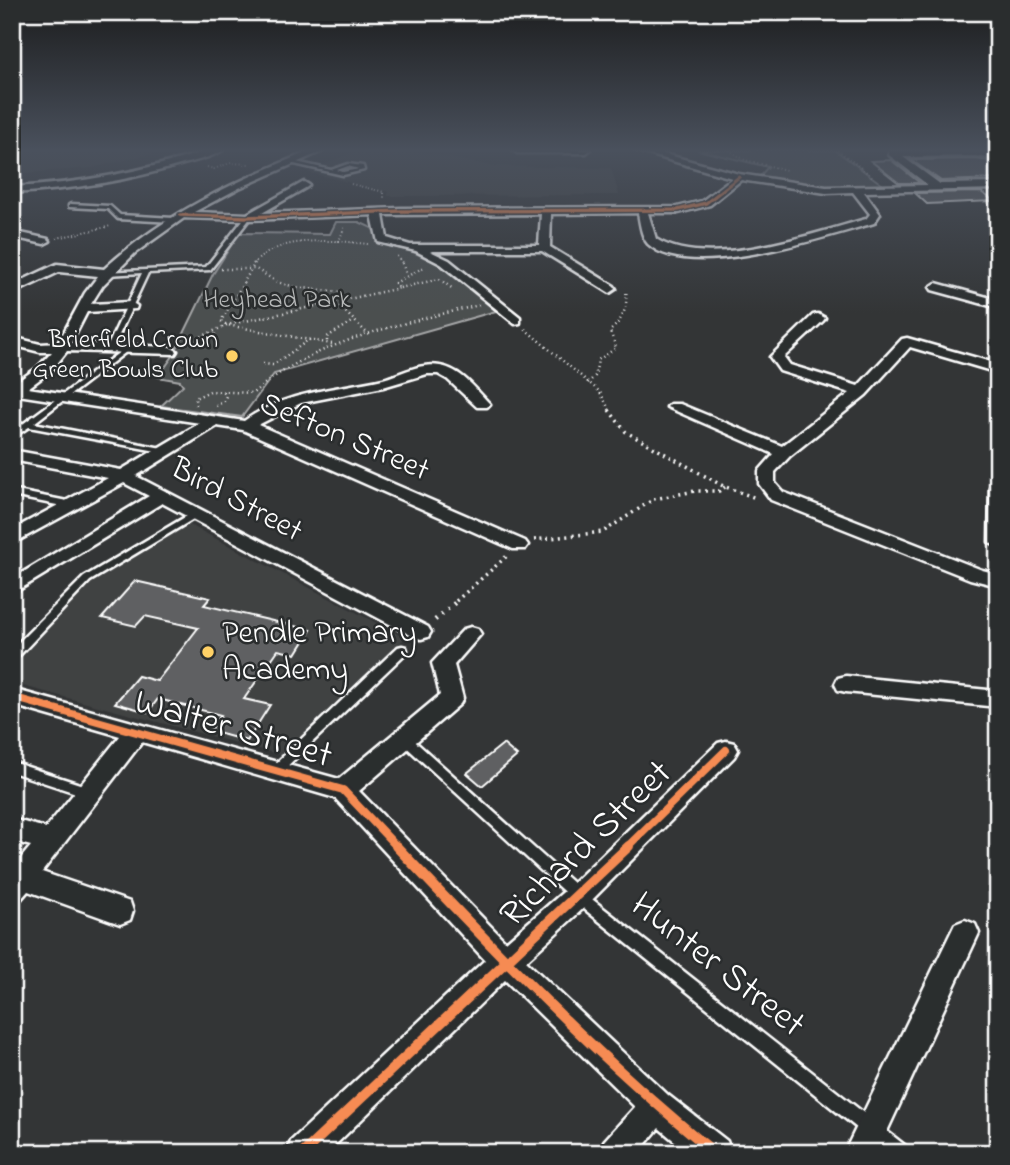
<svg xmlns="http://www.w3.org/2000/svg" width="1010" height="1165" viewBox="0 0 1010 1165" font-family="'Indie Flower',sans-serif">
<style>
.built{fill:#404243}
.green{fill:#4c4f50;stroke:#a6a7a8;stroke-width:2}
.building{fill:#5f6162;stroke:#fff;stroke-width:2}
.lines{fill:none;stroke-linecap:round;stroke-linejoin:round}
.service-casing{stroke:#fff;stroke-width:5}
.minor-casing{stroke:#fff;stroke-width:5}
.path-far3{stroke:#fff;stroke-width:2;stroke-dasharray:1 2.5;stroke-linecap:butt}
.path-far2{stroke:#fff;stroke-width:2.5;stroke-dasharray:1 3.5;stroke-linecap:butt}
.path-far1{stroke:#fff;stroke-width:3.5;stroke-dasharray:2 4.5;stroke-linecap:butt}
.path{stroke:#fff;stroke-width:4.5;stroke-dasharray:2 6;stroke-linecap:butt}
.service{fill:#2a2d2e;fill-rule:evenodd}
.minor{fill:#2a2d2e;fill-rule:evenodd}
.cycleway-far2-casing{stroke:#2a2d2e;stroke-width:6}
.cycleway-far1-casing{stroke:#2a2d2e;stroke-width:12}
.cycleway-casing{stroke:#2a2d2e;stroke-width:15}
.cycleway-far2{stroke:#f68b52;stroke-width:3.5}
.cycleway-far1{stroke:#f68b52;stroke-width:8}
.cycleway{stroke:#f68b52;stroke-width:10}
.poi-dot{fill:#ffd166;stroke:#2a2d2e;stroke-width:2.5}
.labels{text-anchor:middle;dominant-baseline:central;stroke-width:5;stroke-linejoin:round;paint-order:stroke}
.far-park-label{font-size:26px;fill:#b7b9b9;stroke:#2a2d2e}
.far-poi-label{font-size:26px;fill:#fff;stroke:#2a2d2e;text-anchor:end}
.street-label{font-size:32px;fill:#fff;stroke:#2a2d2e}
.poi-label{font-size:32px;fill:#fff;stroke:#2a2d2e;text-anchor:start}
.near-street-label{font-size:38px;fill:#fff;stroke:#2a2d2e}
</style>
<rect width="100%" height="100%" fill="#333536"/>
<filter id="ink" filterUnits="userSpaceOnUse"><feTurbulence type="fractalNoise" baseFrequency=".0143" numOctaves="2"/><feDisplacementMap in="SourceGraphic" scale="14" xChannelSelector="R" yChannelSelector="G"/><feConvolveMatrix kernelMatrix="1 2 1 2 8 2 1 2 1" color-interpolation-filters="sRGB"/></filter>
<g filter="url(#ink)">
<!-- built -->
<path class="built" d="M 12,150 L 166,150 L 92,168 L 12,174 Z
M 357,150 L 411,150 L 492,166 L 611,168 L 619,195 L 388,196 L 388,192 L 307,172 Z
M 188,524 L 405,638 L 285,756 L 12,683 L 12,667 L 90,583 Z"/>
<!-- green -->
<path class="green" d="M 698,150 L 835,150 L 883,185 L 827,186 L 758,178 L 768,167 Z
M 336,222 L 359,222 L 372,228 L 382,242 L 389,246 L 411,251 L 437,263 L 496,311 L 274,374 L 242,417 L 161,406 L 183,385 L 180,381 L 158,377 L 173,356 L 213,274 L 239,233 L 330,234 Z"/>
<!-- building -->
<path class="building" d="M 975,159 L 998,162 L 998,179 L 941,181 L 911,160 Z
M 891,160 L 920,183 L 899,183 L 871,161 Z
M 981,192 L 994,201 L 927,204 L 915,193 Z
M 135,581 L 210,598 L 204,605 L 311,630 L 296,654 L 278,650 L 244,699 L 270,705 L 247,741 L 210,731 L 221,715 L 158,699 L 148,712 L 115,703 L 138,676 L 157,681 L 198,628 L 145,616 L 136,626 L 102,618 Z
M 503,744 L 517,756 L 482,786 L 467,773 Z"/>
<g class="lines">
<defs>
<path id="service" d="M 292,161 L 331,170 L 348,164 L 363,166 L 364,170 L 343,175 L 290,163 ZM 348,166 L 359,169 L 343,172 L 337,170 Z
M 71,204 L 110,206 L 120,215 L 174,218 L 177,220 L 174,222 L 118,219 L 108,209 L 69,207 L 69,205 Z
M 246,216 L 251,217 L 210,270 L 148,273 L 112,350 L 107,351 L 106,350 L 142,273 L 107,275 L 104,273 L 105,272 L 206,267 Z
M 124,349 L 127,351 L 126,352 L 34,423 L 167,449 L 170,449 L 170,453 L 167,453 L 29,427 L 12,438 L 12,432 Z
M 12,490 L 72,502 L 76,505 L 72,508 L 12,496 Z
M 197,510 L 200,511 L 201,513 L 200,515 L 90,581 L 16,659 L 12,660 L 12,649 L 84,577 Z
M 402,646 L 406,647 L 407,650 L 406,653 L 279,774 L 275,776 L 271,774 L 269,771 L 271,768 L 398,647 Z
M 405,734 L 409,736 L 583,892 L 907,1147 L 909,1153 L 888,1153 L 573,900 L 401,742 L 399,739 L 401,736 Z
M 12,762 L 92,788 L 94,792 L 92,796 L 88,797 L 12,772 Z"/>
<path id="minor" d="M 209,150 L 223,150 C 212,157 196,161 183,164 C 127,181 70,190 12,193 L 12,187 C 80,184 145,171 209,150 Z
M 312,150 L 325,150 L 239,188 L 194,212 L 247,214 L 304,182 L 309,185 L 307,187 L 262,213 L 401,208 L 678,207 L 702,201 L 732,178 L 634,150 L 650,150 L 739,174 L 826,187 L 928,185 L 889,155 L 889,151 L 975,150 L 998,153 L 998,159 L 975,156 L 903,157 L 940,184 L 998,183 L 998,189 L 864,192 L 880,214 L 874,223 C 825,237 688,282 648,244 C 641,236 640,223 638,213 L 551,214 L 550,247 L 614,286 L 616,289 L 610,293 L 542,251 L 430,251 L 449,260 L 520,317 L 520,323 L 515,324 L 441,264 L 416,251 L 378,242 L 372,215 L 248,220 L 184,218 L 135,253 L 103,285 L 91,304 L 131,302 L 137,306 L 136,309 L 87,312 L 71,343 L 170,347 L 177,351 L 175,354 L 67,351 L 52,370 L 28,388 L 244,421 C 287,391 333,390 383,379 C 402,374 420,362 440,366 C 460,369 474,387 487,401 L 490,404 L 487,407 L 477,407 L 447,379 L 438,374 L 427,374 L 383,387 L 301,403 L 258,425 L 525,541 L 528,545 L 525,549 L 513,549 L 243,430 L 217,426 L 136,476 L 428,627 L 431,632 L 428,637 L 421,639 L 414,637 L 162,503 L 12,594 L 12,579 L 149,496 L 124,483 L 12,544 L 12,530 L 108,478 L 12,460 L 12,450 L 121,470 L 200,423 L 18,395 L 12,396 L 12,385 L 37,368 L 52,352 L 40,352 L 12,345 L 12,337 L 40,344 L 58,343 L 85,293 L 98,276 L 59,272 L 12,294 L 12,285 L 57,264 L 104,269 C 165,213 236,181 312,150 ZM 741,180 L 826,193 L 853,192 L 870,214 L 866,219 C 811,234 707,271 656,239 L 648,213 L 678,213 L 710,205 ZM 541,214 L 539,245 L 410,245 L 387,238 L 383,215 Z
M 513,150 L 590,150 L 586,153 L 517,153 Z
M 12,231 L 48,239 L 50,241 L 44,244 L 12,237 Z
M 936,283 L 998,300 L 998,308 L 932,290 L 930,287 Z
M 818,314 L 825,318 L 823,321 L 784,357 L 790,365 L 858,386 L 902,339 L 907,338 L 998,364 L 998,373 L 910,347 L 866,395 L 790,456 L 775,472 L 775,483 L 783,492 L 982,570 L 998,574 L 998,586 L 970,579 L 771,500 L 759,484 L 759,471 L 774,454 L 667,407 L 670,404 L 680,404 L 782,446 L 850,393 L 780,371 L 770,357 L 813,315 Z
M 998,482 L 998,548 L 989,542 L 990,487 Z
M 471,627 L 478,629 L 481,634 L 454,665 L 463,698 L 460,704 L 359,791 L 506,942 L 569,887 L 718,743 L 726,741 L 734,743 L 738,750 L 734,757 L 587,905 L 526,961 L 668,1095 L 727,1141 L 731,1153 L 689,1153 L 659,1128 L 638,1153 L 600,1153 L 604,1141 L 635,1107 L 505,980 L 327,1153 L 287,1153 L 291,1141 L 485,960 L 335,798 L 142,742 L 42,872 L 130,902 L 133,911 L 130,920 L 120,924 L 28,891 L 21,899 L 12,902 L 12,869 L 31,846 L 12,841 L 12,819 L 46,828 L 120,736 L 12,705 L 12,689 L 339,779 L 440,695 L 432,663 L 464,629 Z
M 846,676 L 998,691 L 998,707 L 846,692 L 838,690 L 835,684 L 838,678 Z
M 965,920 L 975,924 L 979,933 L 877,1153 L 844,1153 L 955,924 Z"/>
</defs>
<!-- service casing -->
<use href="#service" class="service-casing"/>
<!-- minor casing -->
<use href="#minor" class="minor-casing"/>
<!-- path-far3 -->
<path class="path-far3" d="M 729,150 L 745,160 L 786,170
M 838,150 L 873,177
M 207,167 L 214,169 L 230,163 L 251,164
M 351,184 L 384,192 L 384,199
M 57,238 L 111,226
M 339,241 L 368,244
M 397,256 L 403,264
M 253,264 C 277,240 307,241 339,241 L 345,226"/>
<!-- path-far2 -->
<path class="path-far2" d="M 255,263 L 221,321 L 227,325 L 332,344
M 402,263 L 407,276
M 221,269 L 256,269 L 277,282 L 295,287 L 339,292 L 335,302 L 369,335
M 400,288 L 439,279 L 453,289
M 525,329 L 600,392 L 610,411
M 212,338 L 217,331
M 327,341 L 327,337 L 354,321
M 181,346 L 227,325 L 400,288 L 395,283 L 424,267
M 263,364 L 273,365 L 310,339
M 588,383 L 595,376 L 598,360 L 616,348 L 610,331 C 623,320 628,307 626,290
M 196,405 L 195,398 L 210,391 L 253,393 C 317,339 400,325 479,305
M 216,406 L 224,401 L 226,396 L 222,390"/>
<!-- path-far1 -->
<path class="path-far1" d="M 609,410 L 626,432 L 723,486 L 756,498
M 534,540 L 603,532 L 654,499 L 695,491 L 719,491 L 725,487
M 456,601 L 507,556"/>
<!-- path -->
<path class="path" d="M 435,620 L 458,600"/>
<!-- service -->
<use href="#service" class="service"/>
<!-- minor -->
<use href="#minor" class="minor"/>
<defs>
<path id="cycleway-far2" d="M 180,215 L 248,217 L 401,211 L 678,210 L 706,203 L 739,177"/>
<path id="cycleway-far1" d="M 12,697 L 343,790 L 397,847
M 627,847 L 726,750"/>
<path id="cycleway" d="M 396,846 C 497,953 600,1060 715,1153
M 303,1153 L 629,846"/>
</defs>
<!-- cycleway-far2 casing -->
<use href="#cycleway-far2" class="cycleway-far2-casing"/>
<!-- cycleway-far1 casing -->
<use href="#cycleway-far1" class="cycleway-far1-casing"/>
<!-- cycleway casing -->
<use href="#cycleway" class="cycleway-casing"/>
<!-- cycleway-far2 -->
<use href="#cycleway-far2" class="cycleway-far2"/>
<!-- cycleway-far1 -->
<use href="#cycleway-far1" class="cycleway-far1"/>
<!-- cycleway -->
<use href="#cycleway" class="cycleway"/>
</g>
</g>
<!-- sky -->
<linearGradient id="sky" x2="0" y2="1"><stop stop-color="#1c1d1e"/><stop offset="0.48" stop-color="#4a515d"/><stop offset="1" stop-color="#4a515d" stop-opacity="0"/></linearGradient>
<rect width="1010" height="313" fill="url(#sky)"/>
<!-- markers -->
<g class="poi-dot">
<circle cx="232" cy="356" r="7"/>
<circle cx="208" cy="652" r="7"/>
</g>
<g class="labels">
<!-- far-park labels -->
<g class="far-park-label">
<text x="277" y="301">Heyhead Park</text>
</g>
<!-- far-poi labels -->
<g class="far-poi-label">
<text x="218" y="341">Brierfield Crown<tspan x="218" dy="30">Green Bowls Club</tspan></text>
</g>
<!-- street labels -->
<g class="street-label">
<text transform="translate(344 438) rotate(23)">Sefton Street</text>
<text transform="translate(236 501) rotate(28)">Bird Street</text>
</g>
<!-- poi labels -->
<g class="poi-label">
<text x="222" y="634">Pendle Primary<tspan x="222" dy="37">Academy</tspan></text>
</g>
<!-- near-street labels -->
<g class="near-street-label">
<text transform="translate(233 730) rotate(16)">Walter Street</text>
<text transform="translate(587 845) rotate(-44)">Richard Street</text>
<text transform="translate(717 966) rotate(38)">Hunter Street</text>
</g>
</g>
<!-- margin -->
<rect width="1010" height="1165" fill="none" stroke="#2a2d2e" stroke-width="42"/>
<rect x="21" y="21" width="968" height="1123" fill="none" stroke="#fff" stroke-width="2.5" filter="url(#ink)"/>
</svg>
